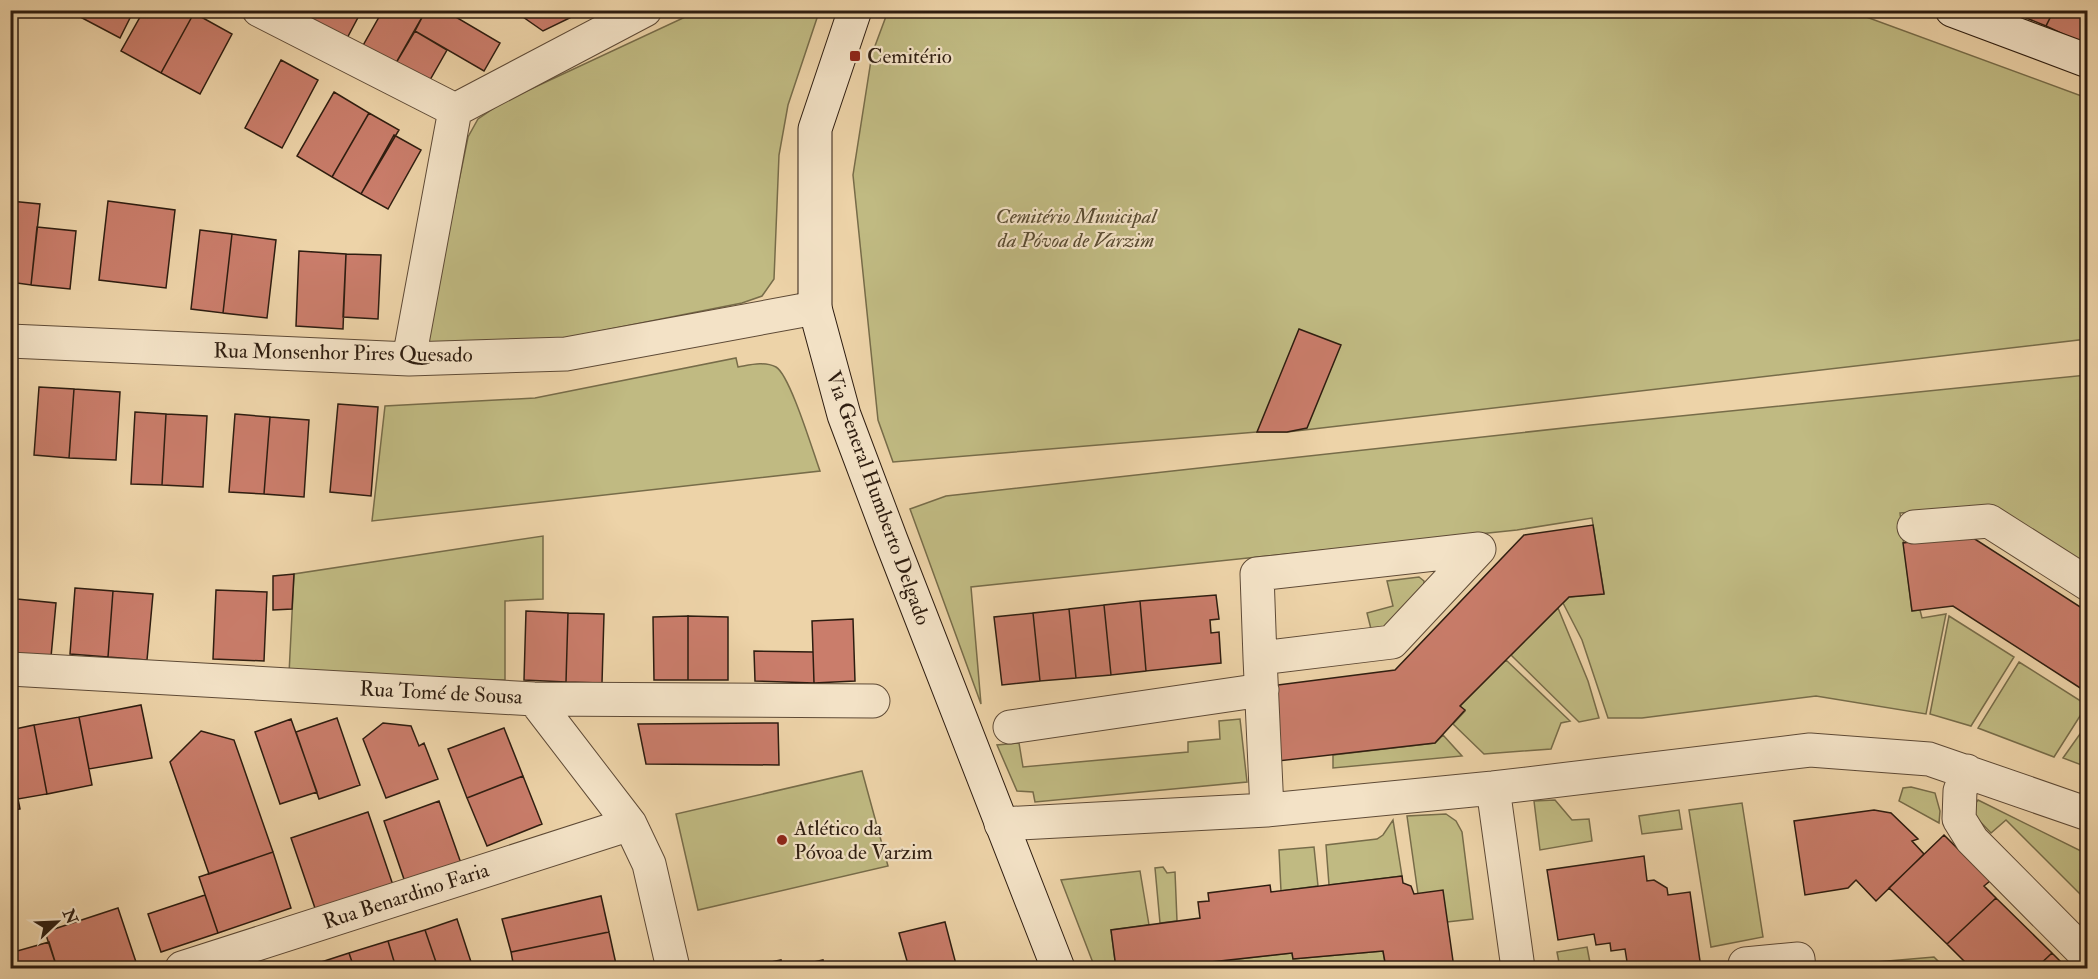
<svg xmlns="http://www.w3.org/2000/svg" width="2098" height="979" viewBox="0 0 2098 979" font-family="'IM FELL Double Pica',serif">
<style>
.green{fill:#c0ba82;stroke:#776c49;stroke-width:1.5}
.building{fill:#ca7d6b;stroke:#2e1d10;stroke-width:1.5}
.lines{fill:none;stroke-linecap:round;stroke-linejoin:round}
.street-casing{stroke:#5e4a36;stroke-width:35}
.secondary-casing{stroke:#2e1d10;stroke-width:35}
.street{stroke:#f3e2c6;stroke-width:33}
.secondary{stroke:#f3e2c6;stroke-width:33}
.poi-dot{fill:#8f2418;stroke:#f3e2c6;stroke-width:2}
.labels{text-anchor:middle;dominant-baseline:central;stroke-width:4.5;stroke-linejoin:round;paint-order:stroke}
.poi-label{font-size:21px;fill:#2e1d10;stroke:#f3e2c6;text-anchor:start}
.park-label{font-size:21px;font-style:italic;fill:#5a4c32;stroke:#f3e2c6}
.street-label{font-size:21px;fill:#2e1d10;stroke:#f3e2c6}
</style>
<rect width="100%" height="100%" fill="#edd3a8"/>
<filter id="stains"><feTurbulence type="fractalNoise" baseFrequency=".00333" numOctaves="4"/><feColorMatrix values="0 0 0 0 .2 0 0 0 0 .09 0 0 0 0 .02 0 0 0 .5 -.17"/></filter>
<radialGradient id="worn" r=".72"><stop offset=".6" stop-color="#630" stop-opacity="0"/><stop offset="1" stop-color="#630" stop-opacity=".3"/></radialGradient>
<!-- green -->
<path class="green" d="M 698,11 L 816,11 L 818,15 L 788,105 L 779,155 L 774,279 L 762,296 L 742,303 L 535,344 L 432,348 L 427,337 L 468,137 L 478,119 L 503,102 Z
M 888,11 L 1850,11 L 2087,98 L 2087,339 L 1287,432 L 1257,432 L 893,462 L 878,420 L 853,175 L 872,54 Z
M 736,358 L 738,367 C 750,365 764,361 776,367 C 790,375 813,452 820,471 L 372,521 L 385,406 L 535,398 Z
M 2087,375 L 2087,572 L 1989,507 L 1900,513 L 1912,611 L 1920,610 L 1922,618 L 1946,614 L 1926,714 L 1816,696 L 1642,718 L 1608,718 L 1582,640 L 1563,603 L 1569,597 L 1604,593 L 1592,518 L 1517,530 L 971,587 L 981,704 L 910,509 L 946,496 L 1591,425 Z
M 543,536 L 543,599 L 505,601 L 505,680 L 289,674 L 294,574 Z
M 1419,577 L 1424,581 L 1424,586 L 1374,641 L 1367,613 L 1393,606 L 1387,581 Z
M 1558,608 L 1588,681 L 1599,718 L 1579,722 L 1511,655 Z
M 1949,616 L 2014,657 L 1971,726 L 1930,714 Z
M 1506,660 L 1570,721 L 1561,723 L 1551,749 L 1484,754 L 1453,724 L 1465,711 L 1460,706 Z
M 2019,662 L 2087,705 L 2054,757 L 1978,728 Z
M 1240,719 L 1247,782 L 1035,802 L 1033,792 L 1017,791 L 997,745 L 1019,743 L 1023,767 L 1188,752 L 1188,742 L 1220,739 L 1219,721 Z
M 2087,724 L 2087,767 L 2063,758 Z
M 1443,735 L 1462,756 L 1333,768 L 1333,755 L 1435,743 Z
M 862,771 L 888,866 L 698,910 L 676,814 Z
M 1911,787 L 1935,793 L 1940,811 L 1939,823 L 1899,801 L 1903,788 Z
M 1555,800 L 1572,820 L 1589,819 L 1592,841 L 1540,850 L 1534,801 Z
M 1978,800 L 2087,854 L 2087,901 L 2006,820 L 1991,833 L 1970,811 Z
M 1742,803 L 1763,937 L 1711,947 L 1689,810 Z
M 1679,810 L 1682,829 L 1642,834 L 1639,816 Z
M 1446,814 L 1456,821 L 1462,832 L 1473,919 L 1447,922 L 1418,894 L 1407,816 Z
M 1393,820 L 1402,876 L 1329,885 L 1326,845 L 1377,839 L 1383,835 Z
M 1314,847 L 1318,886 L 1281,891 L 1279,850 Z
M 1163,867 L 1167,873 L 1175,872 L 1177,921 L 1160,923 L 1155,868 Z
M 1140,871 L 1149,925 L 1111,930 L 1116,968 L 1095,968 L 1061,880 Z
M 1587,947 L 1591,968 L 1560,968 L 1557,952 Z
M 1383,951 L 1386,968 L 1202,968 L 1202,963 L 1292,953 L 1293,959 Z
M 1934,957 L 1945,968 L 1830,968 L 1830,966 Z"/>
<!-- building -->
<path class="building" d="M 67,10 L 134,10 L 120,38 Z
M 144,10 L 190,10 L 194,13 L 161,73 L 121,51 Z
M 288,10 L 317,10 L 310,23 Z
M 317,10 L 362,10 L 345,42 L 310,23 Z
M 383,10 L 426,10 L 393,68 L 361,49 Z
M 426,10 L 444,10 L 500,43 L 484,71 L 415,31 Z
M 513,10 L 586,10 L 543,31 Z
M 2007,10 L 2054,10 L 2046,26 Z
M 2054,10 L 2088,10 L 2088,30 L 2082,43 L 2046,26 Z
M 194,13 L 232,34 L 200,94 L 161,73 Z
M 415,31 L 447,50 L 426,87 L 393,68 Z
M 10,60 L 17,75 L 10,77 Z
M 281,60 L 318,80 L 282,148 L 245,128 Z
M 334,92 L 369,113 L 332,177 L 297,156 Z
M 369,113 L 399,130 L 361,194 L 332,177 Z
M 394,135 L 421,150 L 388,209 L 361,194 Z
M 10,201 L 40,204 L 31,285 L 10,282 Z
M 108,201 L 175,210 L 166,288 L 99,280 Z
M 37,227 L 76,231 L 70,289 L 31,285 Z
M 200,230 L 232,234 L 223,313 L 191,309 Z
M 232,234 L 276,240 L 267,318 L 223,313 Z
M 299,251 L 346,254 L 343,329 L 296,326 Z
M 346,254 L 381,255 L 378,319 L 343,317 Z
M 1299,329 L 1341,345 L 1307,428 L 1287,432 L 1257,432 Z
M 39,387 L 74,389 L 69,458 L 34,455 Z
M 74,389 L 120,392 L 116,460 L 69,458 Z
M 338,404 L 378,407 L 371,496 L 330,492 Z
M 135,412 L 166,414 L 162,485 L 131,484 Z
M 166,414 L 207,416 L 203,487 L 162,485 Z
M 235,414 L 270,417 L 264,494 L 229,492 Z
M 270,417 L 309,420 L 304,497 L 264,494 Z
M 1593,525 L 1604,594 L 1569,597 L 1460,706 L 1465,710 L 1435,743 L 1278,761 L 1270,686 L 1395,670 L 1524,535 Z
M 1967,534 L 2088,612 L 2088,693 L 1953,606 L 1912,611 L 1903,543 Z
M 294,574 L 292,609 L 273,610 L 273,576 Z
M 75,588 L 113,591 L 108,657 L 70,654 Z
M 216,590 L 267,592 L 264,661 L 213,659 Z
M 113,591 L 153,594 L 147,660 L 108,657 Z
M 1216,595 L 1219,619 L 1210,620 L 1211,633 L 1219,632 L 1221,663 L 1146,671 L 1140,601 Z
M 10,598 L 17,599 L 12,653 L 10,653 Z
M 17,599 L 56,603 L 51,657 L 12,653 Z
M 1140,601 L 1146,671 L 1111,675 L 1104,605 Z
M 1104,605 L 1111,675 L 1076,678 L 1069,609 Z
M 1069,609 L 1076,678 L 1040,681 L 1033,613 Z
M 526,611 L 568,613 L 566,682 L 524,680 Z
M 568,613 L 604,614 L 602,683 L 566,682 Z
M 1033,613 L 1040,681 L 1002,685 L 994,617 Z
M 688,616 L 728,617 L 728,680 L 688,680 Z
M 688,616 L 688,680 L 654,680 L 653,617 Z
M 853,619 L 855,681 L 814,683 L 812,621 Z
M 754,651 L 813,652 L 814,683 L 755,681 Z
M 141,705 L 152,758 L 89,769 L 79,717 Z
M 79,717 L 92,785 L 47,794 L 34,725 Z
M 337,718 L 360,785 L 319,799 L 296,732 Z
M 291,719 L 317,792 L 280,804 L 255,732 Z
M 383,723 L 411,726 L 419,746 L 424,743 L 438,779 L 386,798 L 363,739 Z
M 778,723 L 779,765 L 646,764 L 638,724 Z
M 34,725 L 47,794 L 18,799 L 10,760 L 10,730 Z
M 504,728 L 523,776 L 467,798 L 448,749 Z
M 201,731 L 234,740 L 273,852 L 209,874 L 170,762 Z
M 10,760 L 20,809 L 10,811 Z
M 523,776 L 542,824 L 487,846 L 467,798 Z
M 439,801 L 462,866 L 406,885 L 384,821 Z
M 1874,810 L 1891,813 L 1918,839 L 1912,841 L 1924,854 L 1876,901 L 1856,880 L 1848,888 L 1805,895 L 1794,821 Z
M 368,812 L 394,888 L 317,914 L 291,838 Z
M 1944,835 L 1990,881 L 1984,886 L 1996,898 L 1947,944 L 1889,888 Z
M 273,852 L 291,908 L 218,933 L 199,877 Z
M 1644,856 L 1647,881 L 1654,880 L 1667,888 L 1668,895 L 1690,892 L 1701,968 L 1628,968 L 1625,949 L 1611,951 L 1610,943 L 1596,945 L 1594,934 L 1558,940 L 1547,870 Z
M 1402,876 L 1403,883 L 1411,886 L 1414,894 L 1443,890 L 1454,968 L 1386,968 L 1383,951 L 1293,959 L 1292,953 L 1202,963 L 1202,968 L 1116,968 L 1111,930 L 1200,918 L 1198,902 L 1209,901 L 1208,893 L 1270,885 L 1271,892 Z
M 205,895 L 218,933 L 161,952 L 148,914 Z
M 601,896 L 609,932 L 511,952 L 502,919 Z
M 1996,898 L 2052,953 L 2036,968 L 1971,968 L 1947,944 Z
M 118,908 L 138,968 L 57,968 L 45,932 Z
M 457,919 L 473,968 L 438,968 L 425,930 Z
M 945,922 L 957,968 L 909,968 L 899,933 Z
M 425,930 L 438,968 L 396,968 L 388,941 Z
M 609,932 L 616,964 L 597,968 L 514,968 L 511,952 Z
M 388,941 L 396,968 L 354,968 L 349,953 Z
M 49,942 L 57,968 L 10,968 L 10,953 Z
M 349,953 L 354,968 L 313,968 L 312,965 Z
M 2052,953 L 2067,968 L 2036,968 Z
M 781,960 L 783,968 L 767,968 L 766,963 Z
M 823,960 L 825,968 L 788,968 Z
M 616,964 L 617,968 L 597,968 Z"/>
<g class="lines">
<defs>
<path id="street" d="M 259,10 L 455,110 L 645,10
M 10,341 L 409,359 L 566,354 L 815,308
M 409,359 L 455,110
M 1914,527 L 1989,521 L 2088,584
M 1260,658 L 1257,574 L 1479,549 L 1392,642 L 1260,658 L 1267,810
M 10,669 L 534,699 L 873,701
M 534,699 L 630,824 L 649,864 L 673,968
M 1010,727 L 1262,690
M 1967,771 L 1960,791 L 1959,819 L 1972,840 L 2088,957
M 1493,788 L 1518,968
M 1001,824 L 1267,810 L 1493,788 L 1810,750 L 1929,759 L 2088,814
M 182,968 L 630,824
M 1746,968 L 1745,964 L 1798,959 L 1799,968"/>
<path id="secondary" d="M 855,10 L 815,129 L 815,308 L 844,415 L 891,540 L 1058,968
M 1952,10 L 2088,61"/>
</defs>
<!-- street casing -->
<use href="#street" class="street-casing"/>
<!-- secondary casing -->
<use href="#secondary" class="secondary-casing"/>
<!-- street -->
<use href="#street" class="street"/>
<!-- secondary -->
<use href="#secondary" class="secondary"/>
</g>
<!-- markers -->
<g class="poi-dot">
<rect x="849" y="50" width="12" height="12" rx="3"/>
<circle cx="782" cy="840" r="6"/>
</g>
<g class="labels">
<!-- poi labels -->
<g class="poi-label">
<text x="867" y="56">Cemitério</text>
<text x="794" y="828">Atlético da<tspan x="794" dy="24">Póvoa de Varzim</tspan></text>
</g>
<!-- park labels -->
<g class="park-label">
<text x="1076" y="216">Cemitério Municipal<tspan x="1076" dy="24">da Póvoa de Varzim</tspan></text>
</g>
<!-- street labels -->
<g class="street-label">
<text transform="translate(343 353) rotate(1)">Rua Monsenhor Pires Quesado</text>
<text transform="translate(878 498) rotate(70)">Via General Humberto Delgado</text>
<text transform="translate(441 693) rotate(3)">Rua Tomé de Sousa</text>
<text transform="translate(406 896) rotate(-18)">Rua Benardino Faria</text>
</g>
</g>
<!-- margin -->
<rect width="2098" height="979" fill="none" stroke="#edd3a8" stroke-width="36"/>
<rect x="12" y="12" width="2074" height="955" fill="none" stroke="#2e1d10" stroke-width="3"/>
<rect x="18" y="18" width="2062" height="943" fill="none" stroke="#2e1d10" stroke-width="1.5"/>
<!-- north arrow -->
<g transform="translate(57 922) rotate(67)" stroke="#f3e2c6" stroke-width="4.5" paint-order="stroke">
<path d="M0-4.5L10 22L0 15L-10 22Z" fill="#2e1d10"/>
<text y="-9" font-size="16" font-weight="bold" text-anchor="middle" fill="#2e1d10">N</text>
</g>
<rect width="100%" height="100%" filter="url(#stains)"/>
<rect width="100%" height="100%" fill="url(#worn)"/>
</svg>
